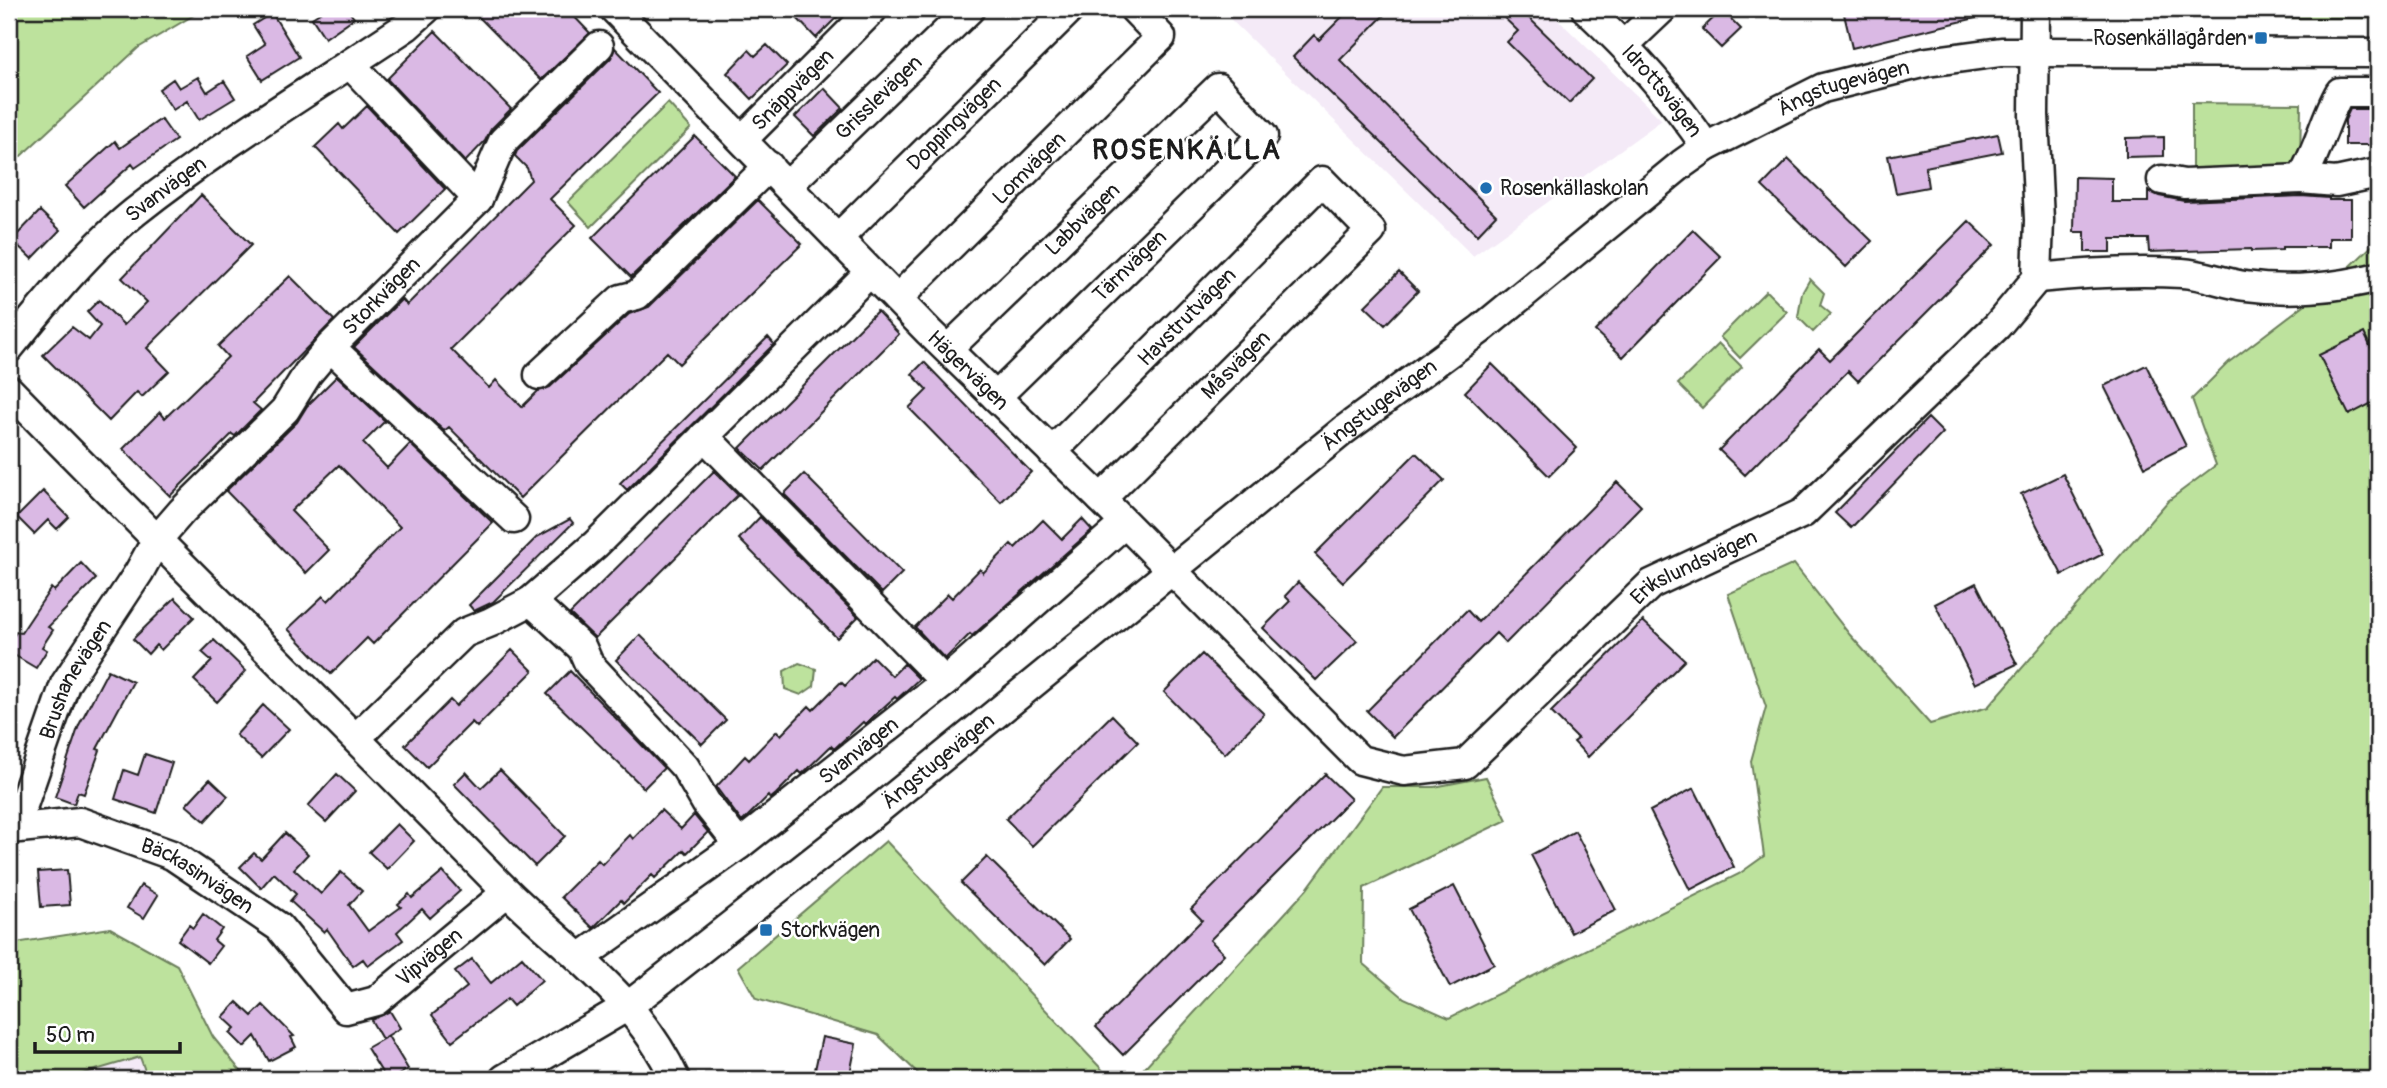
<svg xmlns="http://www.w3.org/2000/svg" width="2387" height="1088" viewBox="0 0 2387 1088" font-family="Pangolin,sans-serif">
<style>
.built{fill:#f4eaf7}
.green{fill:#bde29d;stroke:#6c7f5c;stroke-width:2}
.building{fill:#dab9e4;stroke:#1c1c1c;stroke-width:2}
.lines{fill:none;stroke-linecap:round;stroke-linejoin:round}
.minor-casing{stroke:#1c1c1c;stroke-width:33}
.minor{stroke:#fff;stroke-width:28}
.poi-dot{fill:#1f6fb2;stroke:#fff;stroke-width:2.5}
.labels{text-anchor:middle;dominant-baseline:central;stroke-width:5;stroke-linejoin:round;paint-order:stroke}
.poi-label{font-size:21px;fill:#1c1c1c;stroke:#fff;text-anchor:start}
.street-label{font-size:21px;fill:#1c1c1c;stroke:#fff}
.district-label{font-size:28px;font-weight:bold;letter-spacing:2px;fill:#1c1c1c;stroke:#fff}
</style>
<rect width="100%" height="100%" fill="#fff"/>
<filter id="ink" filterUnits="userSpaceOnUse"><feTurbulence type="fractalNoise" baseFrequency=".0143" numOctaves="2"/><feDisplacementMap in="SourceGraphic" scale="14" xChannelSelector="R" yChannelSelector="G"/><feConvolveMatrix kernelMatrix="1 2 1 2 8 2 1 2 1" color-interpolation-filters="sRGB"/></filter>
<g filter="url(#ink)">
<!-- built -->
<path class="built" d="M 1220,9 L 1547,9 L 1662,120 L 1473,256 Z
M 140,1057 L 148,1079 L 65,1079 Z"/>
<!-- green -->
<path class="green" d="M 9,9 L 204,9 L 138,48 L 9,167 Z
M 2262,9 L 2378,9 L 2378,18 L 2261,18 Z
M 668,103 L 691,128 L 591,227 L 568,202 Z
M 2192,103 L 2301,104 L 2300,169 L 2192,168 Z
M 2378,240 L 2378,1079 L 1134,1079 L 1307,889 L 1382,787 L 1434,787 L 1486,777 L 1507,820 L 1364,888 L 1363,963 L 1404,998 L 1449,1018 L 1739,874 L 1764,856 L 1751,761 L 1766,707 L 1728,594 L 1794,564 L 1850,635 L 1930,724 L 1988,707 L 2168,501 L 2216,465 L 2192,399 L 2229,362 L 2333,283 Z
M 1810,279 L 1824,293 L 1820,305 L 1831,314 L 1813,332 L 1798,317 L 1802,293 Z
M 1766,291 L 1787,312 L 1740,358 L 1720,337 Z
M 1719,344 L 1742,367 L 1702,408 L 1678,384 Z
M 799,663 L 816,669 L 814,686 L 801,695 L 785,689 L 784,671 Z
M 886,841 L 1111,1079 L 924,1079 L 878,1035 L 756,999 L 738,967 Z
M 110,928 L 177,965 L 213,1037 L 247,1079 L 148,1079 L 140,1057 L 65,1079 L 9,1079 L 9,944 Z"/>
<!-- building -->
<path class="building" d="M 326,9 L 347,9 L 354,18 L 325,38 L 312,18 Z
M 471,9 L 567,9 L 590,33 L 541,80 Z
M 803,9 L 845,9 L 816,38 L 795,16 Z
M 1350,9 L 1390,9 L 1340,60 L 1496,215 L 1477,235 L 1293,57 L 1314,35 L 1319,40 Z
M 1495,9 L 1538,9 L 1529,18 L 1592,79 L 1569,103 L 1507,42 L 1518,31 Z
M 1866,9 L 1988,9 L 1988,15 L 1852,48 L 1844,14 Z
M 1722,10 L 1741,29 L 1721,48 L 1702,29 Z
M 272,13 L 299,57 L 262,80 L 247,56 L 265,44 L 253,25 Z
M 435,31 L 511,109 L 491,129 L 485,141 L 465,162 L 387,79 Z
M 767,45 L 787,65 L 752,99 L 727,73 L 749,50 L 755,56 Z
M 615,48 L 658,93 L 550,199 L 576,225 L 451,349 L 489,388 L 496,380 L 522,407 L 538,391 L 550,387 L 629,314 L 649,307 L 758,200 L 802,244 L 679,364 L 667,352 L 520,498 L 449,427 L 444,431 L 354,347 L 402,299 L 407,305 L 531,180 L 527,168 L 515,156 L 517,151 L 611,58 Z
M 198,77 L 207,92 L 224,81 L 235,98 L 199,120 L 187,101 L 173,110 L 159,89 L 173,79 L 179,88 Z
M 824,88 L 843,108 L 814,136 L 795,117 Z
M 367,106 L 445,189 L 399,234 L 315,147 L 339,124 L 343,129 Z
M 2350,109 L 2378,109 L 2378,145 L 2345,145 L 2345,120 Z
M 161,119 L 176,140 L 135,168 L 132,164 L 84,207 L 65,186 L 115,141 L 120,148 Z
M 1998,134 L 2002,152 L 1925,167 L 1928,187 L 1896,193 L 1888,156 Z
M 695,136 L 735,176 L 631,277 L 592,238 Z
M 2164,137 L 2164,156 L 2126,157 L 2126,138 Z
M 1788,159 L 1872,241 L 1846,267 L 1762,186 Z
M 2075,177 L 2112,178 L 2112,202 L 2148,202 L 2148,191 L 2159,196 L 2184,201 L 2301,196 L 2329,198 L 2329,200 L 2351,200 L 2351,238 L 2329,238 L 2329,247 L 2282,247 L 2282,250 L 2251,251 L 2251,249 L 2149,252 L 2148,239 L 2111,239 L 2111,252 L 2085,252 L 2085,232 L 2074,232 Z
M 201,195 L 251,245 L 147,348 L 169,371 L 142,397 L 137,392 L 109,421 L 43,355 L 72,327 L 89,340 L 100,326 L 87,312 L 99,300 L 124,325 L 147,302 L 122,278 Z
M 40,211 L 60,230 L 32,259 L 12,240 Z
M 1969,221 L 1994,245 L 1858,381 L 1848,371 L 1745,475 L 1719,450 L 1819,349 L 1830,360 Z
M 1693,230 L 1721,257 L 1623,357 L 1595,331 Z
M 1399,272 L 1418,291 L 1385,325 L 1365,306 Z
M 290,276 L 334,320 L 253,403 L 261,410 L 235,436 L 232,434 L 170,496 L 123,449 L 160,412 L 165,418 L 228,357 L 218,346 Z
M 877,311 L 899,334 L 763,470 L 740,448 Z
M 2364,333 L 2372,350 L 2378,347 L 2378,400 L 2349,415 L 2319,355 Z
M 768,337 L 774,344 L 627,490 L 620,483 Z
M 924,362 L 1031,472 L 1001,502 L 909,408 L 927,390 L 912,374 Z
M 1492,364 L 1577,448 L 1549,476 L 1465,392 Z
M 2146,365 L 2186,446 L 2145,467 L 2104,386 Z
M 337,376 L 385,421 L 363,443 L 387,468 L 410,444 L 493,523 L 373,644 L 367,638 L 331,674 L 288,629 L 323,596 L 328,601 L 400,527 L 339,465 L 291,511 L 329,550 L 306,573 L 226,491 L 297,422 L 307,406 Z
M 1928,418 L 1943,433 L 1851,528 L 1835,513 Z
M 1416,453 L 1444,480 L 1343,582 L 1315,554 Z
M 714,471 L 738,495 L 595,638 L 570,614 Z
M 804,474 L 902,573 L 882,593 L 784,494 Z
M 2063,474 L 2103,554 L 2062,575 L 2021,494 Z
M 1617,482 L 1641,506 L 1506,643 L 1496,633 L 1393,737 L 1367,711 L 1467,610 L 1478,622 Z
M 43,491 L 69,517 L 57,529 L 48,520 L 34,534 L 17,517 Z
M 760,517 L 858,617 L 837,638 L 739,539 Z
M 570,519 L 573,523 L 493,602 L 474,611 L 469,605 L 537,537 Z
M 1082,519 L 1092,530 L 972,636 L 970,634 L 945,659 L 915,627 L 948,594 L 952,598 L 980,569 L 983,573 L 1011,544 L 1015,548 L 1043,520 L 1062,539 Z
M 81,563 L 96,579 L 48,627 L 53,630 L 42,647 L 47,650 L 36,668 L 9,652 L 9,644 L 16,632 L 21,633 L 51,588 L 54,591 Z
M 1298,582 L 1357,641 L 1316,680 L 1263,628 L 1290,601 L 1285,596 Z
M 1976,583 L 2017,664 L 1975,684 L 1935,604 Z
M 175,598 L 194,617 L 161,650 L 156,645 L 148,654 L 133,639 Z
M 1643,621 L 1685,660 L 1588,757 L 1574,742 L 1578,739 L 1551,712 Z
M 640,635 L 726,720 L 702,744 L 616,660 Z
M 214,640 L 246,671 L 217,702 L 194,680 L 212,661 L 202,652 Z
M 512,650 L 533,671 L 477,727 L 472,722 L 427,767 L 405,745 L 450,700 L 456,706 Z
M 1202,654 L 1264,714 L 1225,754 L 1164,692 Z
M 873,657 L 892,676 L 904,664 L 919,679 L 897,699 L 895,697 L 865,724 L 863,722 L 834,749 L 831,746 L 802,774 L 799,771 L 776,794 L 770,799 L 768,796 L 742,822 L 716,787 L 745,756 L 749,760 L 777,731 L 781,735 L 809,706 L 813,710 L 841,682 L 845,686 Z
M 108,670 L 133,682 L 97,749 L 100,750 L 84,794 L 78,792 L 74,804 L 55,797 L 79,725 Z
M 570,671 L 664,768 L 644,788 L 547,694 Z
M 263,705 L 289,729 L 261,758 L 236,735 Z
M 1112,715 L 1138,742 L 1032,846 L 1006,819 Z
M 145,754 L 172,763 L 156,813 L 115,799 L 124,770 L 138,775 Z
M 500,770 L 565,836 L 535,866 L 454,784 L 466,772 L 481,788 Z
M 337,774 L 355,791 L 326,822 L 308,806 Z
M 1325,774 L 1351,799 L 1210,940 L 1224,954 L 1123,1055 L 1096,1027 L 1202,920 L 1191,909 Z
M 210,779 L 228,796 L 205,821 L 186,805 Z
M 1694,788 L 1734,867 L 1690,890 L 1650,811 Z
M 661,810 L 681,829 L 694,815 L 708,832 L 687,853 L 684,850 L 655,878 L 652,875 L 624,903 L 621,900 L 593,928 L 561,897 L 598,860 L 602,864 L 630,835 L 633,839 Z
M 397,824 L 414,841 L 387,869 L 369,852 Z
M 1575,831 L 1616,910 L 1571,933 L 1531,855 Z
M 285,833 L 308,854 L 294,869 L 321,894 L 341,872 L 362,891 L 349,905 L 368,931 L 401,907 L 398,904 L 409,894 L 412,898 L 443,872 L 460,891 L 430,918 L 422,909 L 397,932 L 403,940 L 368,966 L 363,959 L 353,966 L 327,929 L 324,932 L 290,901 L 296,894 L 274,873 L 261,888 L 240,867 L 254,853 L 261,859 Z
M 987,857 L 1070,939 L 1045,965 L 961,883 Z
M 67,870 L 70,905 L 41,907 L 38,872 Z
M 141,885 L 158,895 L 144,918 L 127,908 Z
M 1454,886 L 1494,964 L 1450,987 L 1409,909 Z
M 203,914 L 222,929 L 214,940 L 221,946 L 208,963 L 178,940 L 189,925 L 193,928 Z
M 522,957 L 542,980 L 513,1006 L 507,999 L 452,1041 L 432,1015 L 467,987 L 455,972 L 472,959 L 491,983 Z
M 237,1002 L 252,1016 L 263,1005 L 294,1036 L 291,1037 L 296,1047 L 269,1061 L 255,1036 L 244,1047 L 230,1033 L 235,1028 L 223,1017 Z
M 390,1011 L 400,1028 L 382,1039 L 371,1020 Z
M 388,1036 L 408,1069 L 392,1079 L 386,1079 L 367,1048 Z
M 822,1037 L 856,1044 L 849,1079 L 813,1079 Z"/>
<g class="lines">
<defs>
<g id="minor">
<path id="s1" d="M 614,9 L 929,332 L 1101,499 L 1360,760 L 1404,771 L 1465,764 L 1651,584 L 1803,513 L 1997,326 L 2037,278 L 2039,220 L 2034,115 L 2035,9"/>
<path id="s2" d="M 1586,9 C 1631,51 1672,96 1706,147"/>
<path d="M 1624,45 L 1662,9"/>
<path d="M 350,64 L 478,199"/>
<path id="s3" d="M 743,139 L 873,9"/>
<path d="M 2301,179 L 2336,182 L 2378,173"/>
<path d="M 2162,180 L 2184,184 L 2301,179 C 2318,152 2324,120 2340,92 L 2378,92"/>
<path id="s4" d="M 788,185 L 970,9"/>
<path id="s5" d="M 838,238 L 1070,9"/>
<path d="M 2037,278 C 2085,273 2133,270 2182,273 C 2203,274 2224,283 2245,286 C 2288,292 2336,288 2378,277"/>
<path id="s6" d="M 897,299 L 1161,37 L 1134,9"/>
<path d="M 330,347 L 514,519"/>
<path id="s7" d="M 9,348 C 45,303 90,248 135,212 C 221,144 316,87 407,26 L 426,9"/>
<path id="s8" d="M 948,349 L 1218,88 L 1263,136 L 996,397"/>
<path d="M 539,375 L 621,299 L 637,295 L 769,166"/>
<path d="M 9,390 C 170,555 335,716 496,881 C 559,945 637,995 675,1079"/>
<path d="M 704,436 L 945,682"/>
<path id="s9" d="M 1052,452 L 1322,181 L 1371,231 L 1101,499"/>
<path d="M 531,601 L 582,648 L 589,664 L 685,767 L 706,803 L 739,845"/>
<path d="M 356,738 L 464,633 L 491,622 L 531,601 L 596,544 L 870,272"/>
<path id="s10" d="M 15,828 L 65,684 L 139,572 L 156,541 L 182,511 L 285,410 L 308,373 L 330,347 L 478,199 L 503,141 L 599,46"/>
<path id="s11" d="M 9,829 L 80,822 L 172,855 L 279,927 L 346,1009 L 376,1001 L 507,892"/>
<path id="s12" d="M 581,957 L 739,845 L 945,682 L 1124,524"/>
<path id="s13" d="M 504,1079 L 628,1006 L 659,982 L 874,813 L 1344,430 L 1481,329 L 1682,164 L 1706,147 L 1823,88 L 1927,62 L 2001,52 L 2035,52 L 2378,53"/>
</g>
</defs>
<!-- minor casing -->
<use href="#minor" class="minor-casing"/>
<!-- minor -->
<use href="#minor" class="minor"/>
</g>
</g>
<!-- markers -->
<g class="poi-dot">
<rect x="2254" y="31" width="14" height="14" rx="3.5"/>
<circle cx="1486" cy="188" r="7"/>
<rect x="759" y="923" width="14" height="14" rx="3.5"/>
</g>
<g class="labels">
<!-- poi labels -->
<g class="poi-label">
<text x="2247" y="38" text-anchor="end">Rosenkällagården</text>
<text x="1500" y="188">Rosenkällaskolan</text>
<text x="780" y="930">Storkvägen</text>
</g>
<!-- street labels -->
<g class="street-label">
<text stroke="none"><textPath href="#s3" startOffset="70">Snäppvägen</textPath></text>
<text stroke="none"><textPath href="#s13" startOffset="1673">Ängstugevägen</textPath></text>
<text stroke="none"><textPath href="#s2" startOffset="112">Idrottsvägen</textPath></text>
<text stroke="none"><textPath href="#s4" startOffset="126">Grisslevägen</textPath></text>
<text stroke="none"><textPath href="#s5" startOffset="163">Doppingvägen</textPath></text>
<text stroke="none"><textPath href="#s6" startOffset="186">Lomvägen</textPath></text>
<text stroke="none"><textPath href="#s7" startOffset="224">Svanvägen</textPath></text>
<text stroke="none"><textPath href="#s8" startOffset="187">Labbvägen</textPath></text>
<text transform="translate(1130 266) rotate(-44)">Tärnvägen</text>
<text stroke="none"><textPath href="#s10" startOffset="656">Storkvägen</textPath></text>
<text stroke="none"><textPath href="#s9" startOffset="191">Havstrutvägen</textPath></text>
<text transform="translate(1236 365) rotate(-45)">Måsvägen</text>
<text stroke="none"><textPath href="#s1" startOffset="506">Hägervägen</textPath></text>
<text stroke="none"><textPath href="#s13" startOffset="1106">Ängstugevägen</textPath></text>
<text stroke="none"><textPath href="#s1" startOffset="1470">Erikslundsvägen</textPath></text>
<text stroke="none"><textPath href="#s10" startOffset="161">Brushanevägen</textPath></text>
<text stroke="none"><textPath href="#s12" startOffset="346">Svanvägen</textPath></text>
<text stroke="none"><textPath href="#s13" startOffset="539">Ängstugevägen</textPath></text>
<text stroke="none"><textPath href="#s11" startOffset="201">Bäckasinvägen</textPath></text>
<text stroke="none"><textPath href="#s11" startOffset="504">Vipvägen</textPath></text>
</g>
<!-- district labels -->
<g class="district-label">
<text x="1187" y="150">ROSENKÄLLA</text>
</g>
</g>
<!-- margin -->
<rect width="2387" height="1088" fill="none" stroke="#fff" stroke-width="35"/>
<rect x="18" y="18" width="2352" height="1053" fill="none" stroke="#1c1c1c" stroke-width="2.5" filter="url(#ink)"/>
<!-- scale -->
<path d="M35 1042v10h145v-10" fill="none" stroke="#1c1c1c" stroke-width="3.5"/>
<text x="46" y="1042" font-size="21" fill="#1c1c1c" stroke="#ffffff" stroke-width="5" paint-order="stroke">50 m</text>
</svg>
